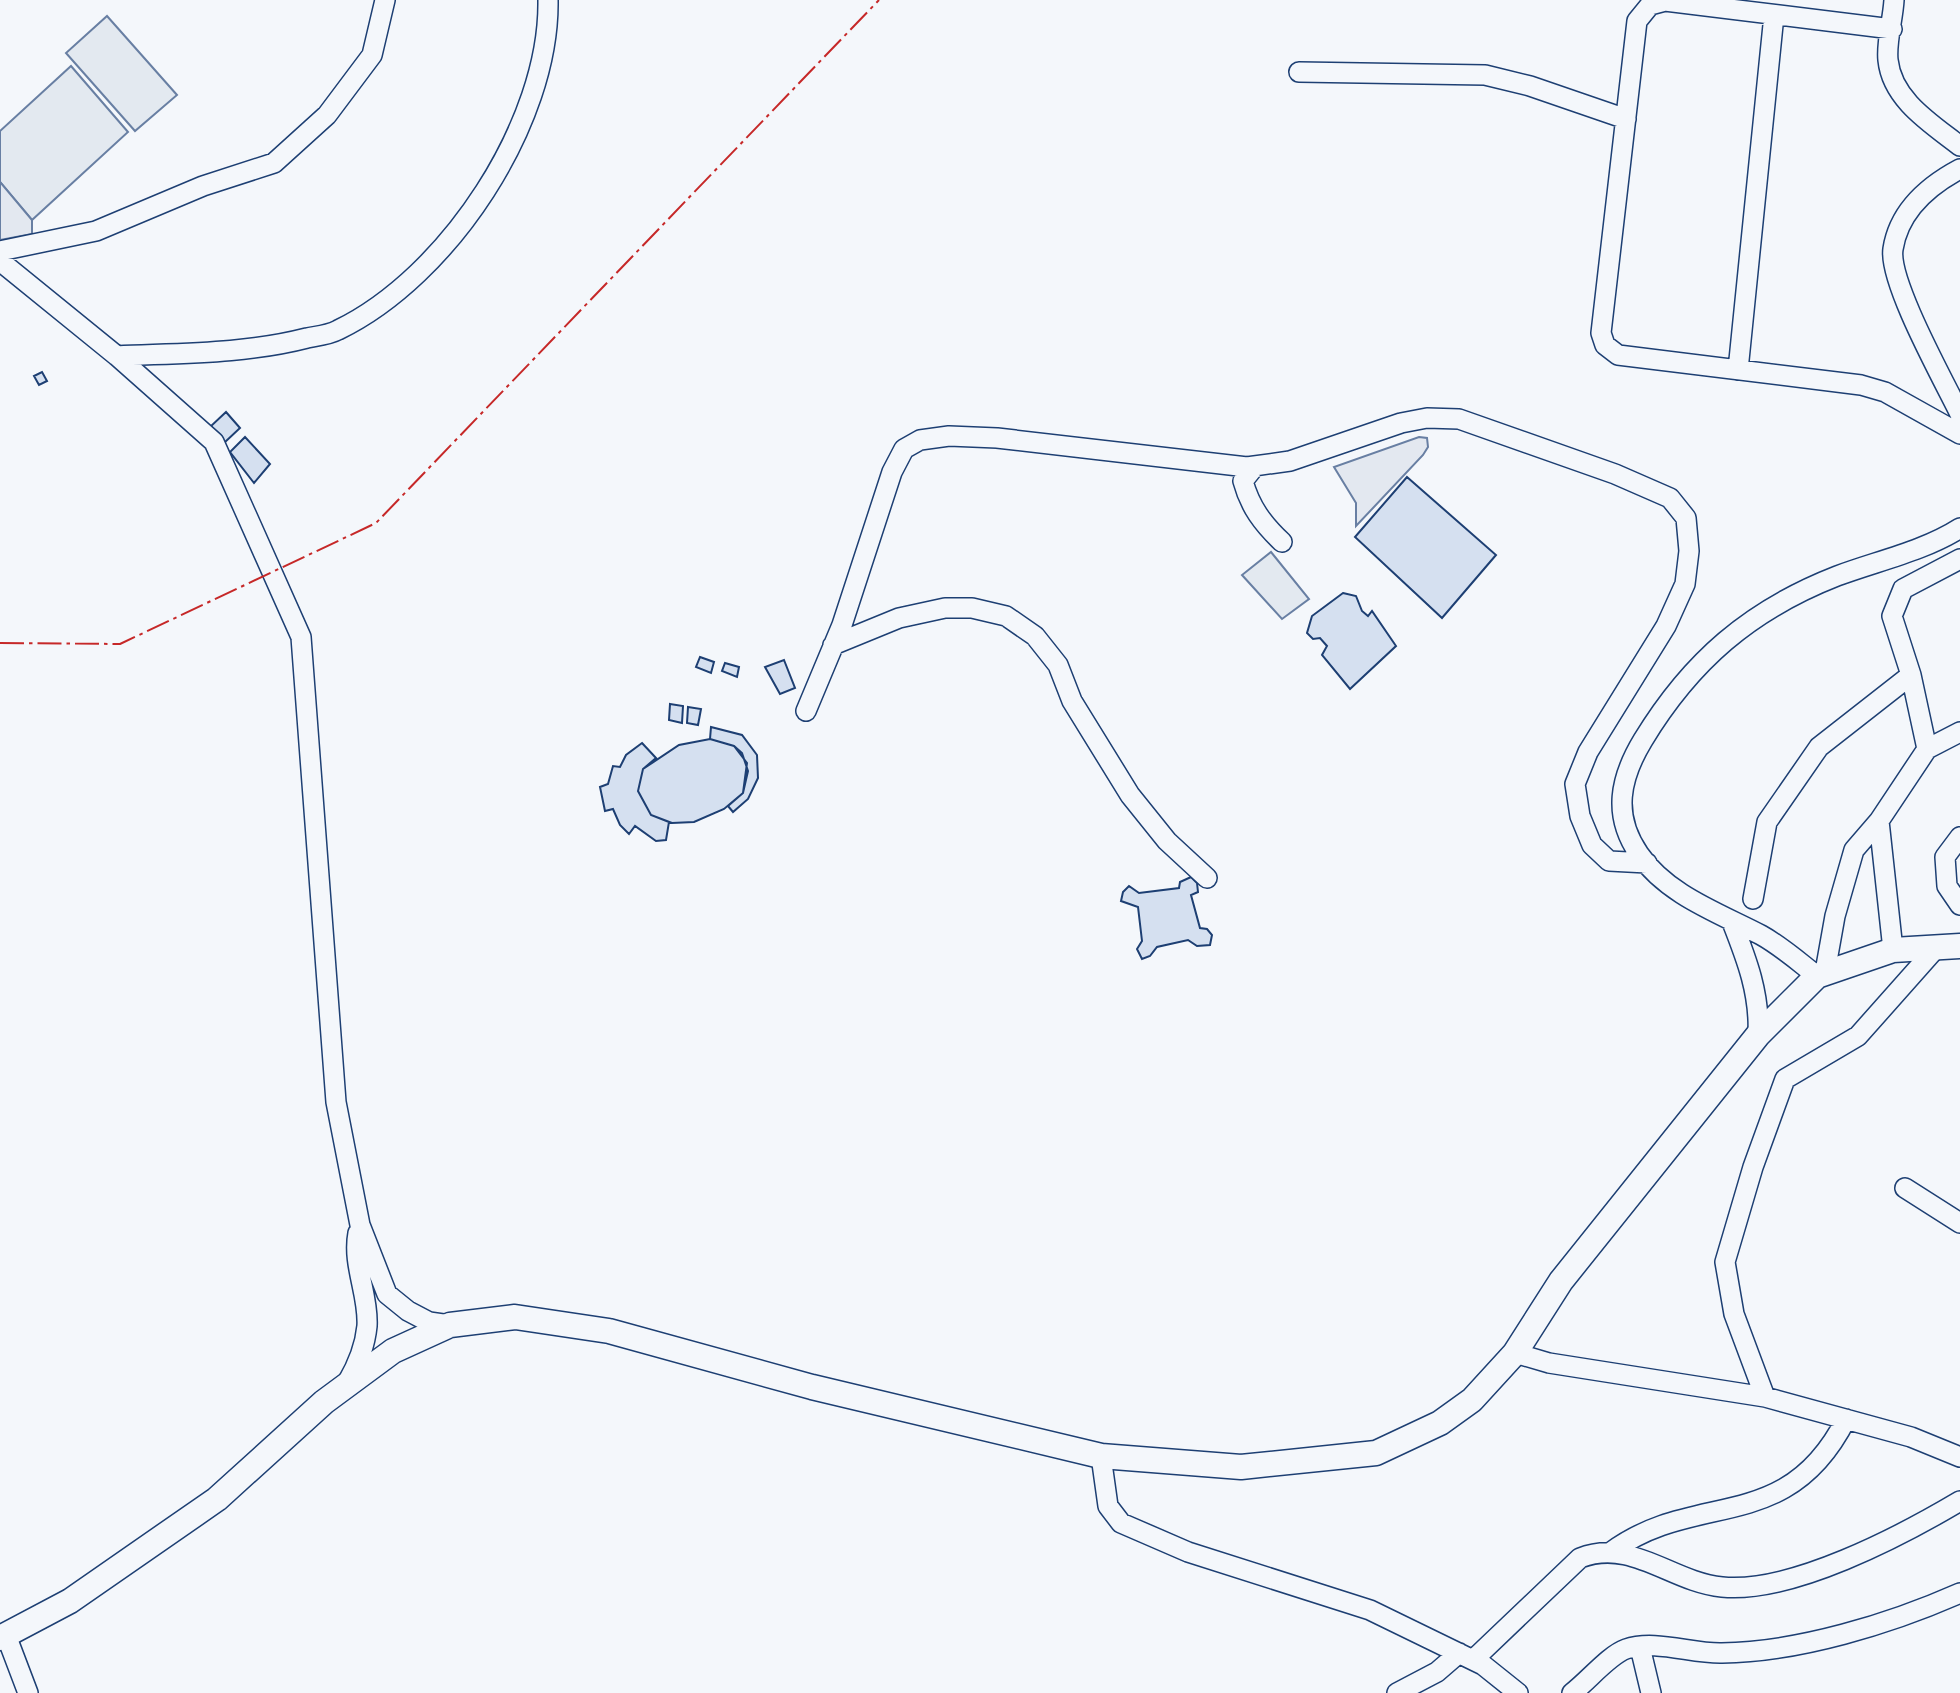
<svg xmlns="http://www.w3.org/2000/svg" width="1960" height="1693" viewBox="0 0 1960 1693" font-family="Barlow,sans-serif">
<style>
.green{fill:#e3e9f0;stroke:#687fa3;stroke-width:2}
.parking{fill:#e3e8f0;stroke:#687fa3;stroke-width:2}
.building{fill:#d5e0f0;stroke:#1d3f73;stroke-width:2}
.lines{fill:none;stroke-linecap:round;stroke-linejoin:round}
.minor-casing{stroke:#1d3f73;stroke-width:22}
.major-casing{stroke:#1d3f73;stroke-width:27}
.minor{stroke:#f4f7fb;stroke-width:19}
.major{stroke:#f4f7fb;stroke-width:24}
.power{stroke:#c62828;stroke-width:2;stroke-dasharray:24 5 3.5 5;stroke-linecap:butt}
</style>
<rect width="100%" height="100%" fill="#f4f7fb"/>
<!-- green -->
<path class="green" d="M 107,16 L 177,95 L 135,131 L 66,53 Z
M 71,66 L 128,132 L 32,220 L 0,182 L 0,131 Z
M 1271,552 L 1309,599 L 1282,619 L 1242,575 Z"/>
<!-- parking -->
<path class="parking" d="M 0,182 L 32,220 L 32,234 L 0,240 Z
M 1419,437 L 1427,438 L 1428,447 L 1423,455 L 1356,526 L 1356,503 L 1334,467 Z"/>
<!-- building -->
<path class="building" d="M 42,372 L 47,381 L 39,385 L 34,376 Z
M 226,412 L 240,428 L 224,443 L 211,426 Z
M 245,437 L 270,464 L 254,483 L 230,452 Z
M 1407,477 L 1496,555 L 1442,618 L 1355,537 Z
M 1343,593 L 1356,596 L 1362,611 L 1368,616 L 1372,611 L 1396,646 L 1350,689 L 1322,655 L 1327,646 L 1320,638 L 1313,639 L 1307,633 L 1312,616 Z
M 700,657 L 714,662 L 711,673 L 696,667 Z
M 784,660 L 795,688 L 780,694 L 765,667 Z
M 725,663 L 739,667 L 737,677 L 722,671 Z
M 670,704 L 683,706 L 682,723 L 669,720 Z
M 688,707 L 701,709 L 698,725 L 687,723 Z
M 711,727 L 742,735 L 757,755 L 758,778 L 748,799 L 733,812 L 728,806 L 743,793 L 747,763 L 734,746 L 710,739 Z
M 710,739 L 734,746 L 742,753 L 748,771 L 743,793 L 724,809 L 694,822 L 672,823 L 651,815 L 638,791 L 643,769 L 679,745 Z
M 642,743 L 656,758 L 643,769 L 638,791 L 651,815 L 669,822 L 666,840 L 656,841 L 635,826 L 629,834 L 620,825 L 613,809 L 605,811 L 600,787 L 608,784 L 613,766 L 620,767 L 626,755 Z
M 1191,877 L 1197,883 L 1198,892 L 1191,895 L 1200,928 L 1207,929 L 1212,935 L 1210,945 L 1197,946 L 1188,940 L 1157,947 L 1150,956 L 1142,959 L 1137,949 L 1142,941 L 1138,907 L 1121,901 L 1123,892 L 1129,886 L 1139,893 L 1179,888 L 1180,882 Z"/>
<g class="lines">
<defs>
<path id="minor" d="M 1894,0 C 1893,19 1886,42 1888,60 C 1892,100 1932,124 1960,146
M 1892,29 L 1665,1 L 1650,5 L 1637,21 L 1601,333 L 1605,345 L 1618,355 L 1861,385 L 1885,392 L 1960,434
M 1299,72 L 1485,75 L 1530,86 L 1626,119
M 1960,169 C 1928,186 1899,211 1893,249 C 1888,281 1944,381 1960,414
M 0,251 L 96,231 L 203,186 L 274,163 L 327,115 L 372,55 L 385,0
M 0,261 L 117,356 L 214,442 L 301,637 L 336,1102 L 360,1225 L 387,1294 L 408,1311 L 429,1322 L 450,1325
M 117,356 C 181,353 245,354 307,338 C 317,336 329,335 338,330 C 448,277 550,123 548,0
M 1738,370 L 1774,15
M 1255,466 L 1243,481 C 1250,507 1263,524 1282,542
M 833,645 L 899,618 L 945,608 L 972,608 L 1006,616 L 1035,636 L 1058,665 L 1072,701 L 1130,795 L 1167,841 L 1207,878
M 806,711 L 842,625 L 892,472 L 904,449 L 920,440 L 949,436 L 997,438 L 1247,467 L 1290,461 L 1401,423 L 1427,418 L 1459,419 L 1615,474 L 1670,498 L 1686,518 L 1689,551 L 1685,584 L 1666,626 L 1588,752 L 1575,784 L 1580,816 L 1592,845 L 1609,861 L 1647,863
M 1927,749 L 1960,732
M 1960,837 L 1945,857 L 1947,886 L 1960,905
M 1753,899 L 1767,822 L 1819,747 L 1911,675
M 1732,922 C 1747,960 1760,994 1758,1035
M 1893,950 L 1879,821 L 1927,749 L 1911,675 L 1892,616 L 1903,589 L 1960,559
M 1825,972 L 1835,916 L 1854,850 L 1879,821
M 1817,976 C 1799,962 1781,946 1761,935 C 1719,913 1667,895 1639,854 C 1612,815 1620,778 1643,740 C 1691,661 1750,610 1837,576 C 1877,561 1924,551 1960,528
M 1905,1188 L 1960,1223
M 1515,1353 L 1549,1363 L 1765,1397 L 1911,1437 L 1960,1457
M 347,1383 C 357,1366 365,1347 367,1326 C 369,1295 352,1265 358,1233
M 1765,1397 L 1734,1314 L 1725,1262 L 1753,1167 L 1785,1079 L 1858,1036 L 1937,947
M 1101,1456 L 1108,1506 L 1121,1523 L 1188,1552 L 1370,1610 L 1483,1665 L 1518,1693
M 1611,1552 C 1696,1489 1786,1537 1846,1419
M 6,1635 L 28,1693
M 1640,1647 L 1651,1693
M 1473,1660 L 1580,1558 C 1632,1538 1671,1582 1722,1587 C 1791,1594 1901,1536 1960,1501
M 1397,1693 L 1437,1672 L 1459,1653
M 1572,1693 C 1588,1681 1609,1655 1626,1649 C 1655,1639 1692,1654 1722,1653 C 1798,1652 1890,1624 1960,1593"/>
<path id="major" d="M 0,1638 L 70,1601 L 217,1499 L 324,1402 L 393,1351 L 450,1325 L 515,1317 L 609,1331 L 812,1387 L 1101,1456 L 1241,1467 L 1376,1453 L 1440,1423 L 1472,1400 L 1515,1353 L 1561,1281 L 1758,1035 L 1817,976 L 1893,950 L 1960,946"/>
</defs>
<!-- minor casing -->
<use href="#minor" class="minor-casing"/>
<!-- major casing -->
<use href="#major" class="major-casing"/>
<!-- minor -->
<use href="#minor" class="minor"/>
<!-- major -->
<use href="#major" class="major"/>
<!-- power -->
<path class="power" d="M 0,643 L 120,644 L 376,523 L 879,0"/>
</g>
</svg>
